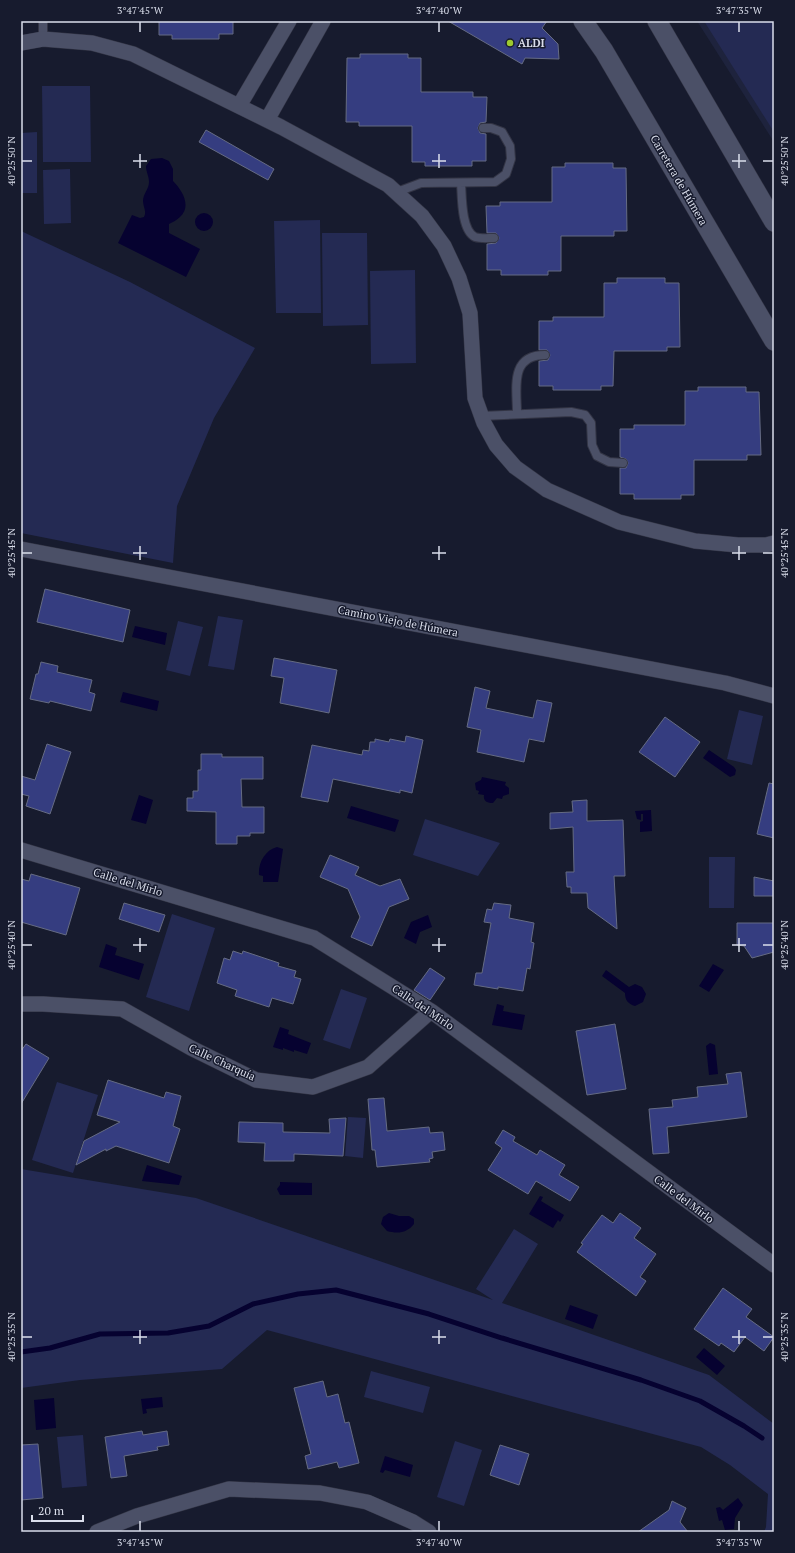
<svg xmlns="http://www.w3.org/2000/svg" width="795" height="1553" viewBox="0 0 795 1553" font-family="'PT Serif',serif">
<style>
.built{fill:#1e233d}
.green{fill:#242a53}
.water{fill:#060230}
.lines{fill:none;stroke-linecap:round;stroke-linejoin:round}
.stream{stroke:#060230;stroke-width:5}
.building{fill:#353d80;stroke:#656b83}
.service-casing{stroke:#333545;stroke-width:10}
.minor-casing{stroke:#333545;stroke-width:16}
.tertiary-casing{stroke:#333545;stroke-width:20}
.service{stroke:#4b5067;stroke-width:8}
.minor{stroke:#4b5067;stroke-width:15}
.tertiary{stroke:#4b5067;stroke-width:19}
.ticks{fill:none;stroke:#dadeeb;stroke-width:1.5}
.poi-dot{fill:#9eca2f;stroke:#171b2e;stroke-width:1.5}
.labels{text-anchor:middle;dominant-baseline:central;stroke-width:3;stroke-linejoin:round;paint-order:stroke}
.poi-label{font-size:11px;font-weight:bold;fill:#dadeeb;stroke:#171b2e;text-anchor:start}
.street-label{font-size:11px;fill:#dadeeb;stroke:#171b2e}
.neatline{fill:none;stroke:#dadeeb;stroke-width:1.5}
.ticks-label{font-size:10px;text-anchor:middle;fill:#dadeeb}
</style>
<rect width="100%" height="100%" fill="#171b2e"/>
<!-- built -->
<path class="built" d="M 697,21 L 774,21 L 774,142 Z"/>
<!-- green -->
<path class="green" d="M 704,21 L 774,21 L 774,132 Z
M 42,86 L 90,86 L 91,162 L 43,162 Z
M 37,132 L 37,193 L 21,193 L 21,133 Z
M 70,169 L 71,223 L 44,224 L 43,170 Z
M 320,220 L 321,313 L 276,313 L 274,221 Z
M 21,231 L 130,282 L 255,348 L 214,418 L 177,506 L 173,563 L 21,533 Z
M 322,233 L 367,233 L 368,325 L 323,326 Z
M 415,270 L 416,363 L 371,364 L 370,271 Z
M 218,616 L 243,620 L 234,670 L 208,666 Z
M 178,621 L 203,627 L 190,676 L 166,670 Z
M 739,710 L 763,716 L 752,765 L 727,759 Z
M 425,819 L 500,843 L 478,876 L 413,855 Z
M 709,857 L 735,857 L 734,908 L 709,908 Z
M 172,914 L 215,928 L 189,1011 L 146,997 Z
M 341,989 L 367,998 L 350,1049 L 323,1040 Z
M 57,1082 L 98,1095 L 73,1173 L 32,1160 Z
M 348,1117 L 366,1118 L 363,1158 L 345,1156 Z
M 21,1169 L 196,1198 L 493,1300 L 476,1289 L 514,1229 L 538,1244 L 502,1303 L 709,1375 L 774,1424 L 774,1532 L 764,1532 L 766,1527 L 768,1494 L 730,1465 L 701,1447 L 267,1330 L 222,1369 L 80,1380 L 21,1388 Z
M 371,1371 L 430,1387 L 423,1413 L 364,1397 Z
M 83,1435 L 87,1486 L 62,1488 L 57,1437 Z
M 455,1441 L 482,1450 L 464,1506 L 437,1497 Z"/>
<!-- water -->
<path class="water" d="M 162,158 L 169,161 L 173,169 L 173,181 C 182,190 192,206 180,217 C 177,220 173,222 169,224 L 169,233 L 200,249 L 186,277 L 118,243 L 132,215 L 140,218 L 144,217 C 147,211 143,207 143,201 C 143,194 149,189 149,182 C 149,176 146,172 146,166 L 151,159 Z
M195 222a9 9 0 1 1 18 0a9 9 0 1 1-18 0Z
M 135,626 L 167,633 L 165,645 L 132,637 Z
M 123,692 L 159,701 L 157,711 L 120,702 Z
M 709,750 L 734,767 L 736,770 L 735,775 L 730,777 L 703,758 Z
M 482,777 L 506,782 L 505,785 L 509,788 L 509,794 L 503,796 L 502,799 L 497,798 L 493,803 C 487,803 483,801 484,795 L 478,794 L 479,791 L 476,790 L 475,783 L 481,780 Z
M 139,795 L 153,800 L 146,824 L 131,820 Z
M 351,806 L 399,820 L 395,832 L 347,818 Z
M 651,810 L 652,831 L 640,832 L 640,822 L 643,821 L 643,814 L 641,814 L 641,820 L 637,819 L 635,811 Z
M 277,847 L 283,849 L 278,882 L 263,882 L 263,876 L 259,875 C 258,863 265,850 277,847 Z
M 428,915 L 432,927 L 420,932 L 416,944 L 404,938 L 411,922 Z
M 106,944 L 117,948 L 115,955 L 144,964 L 139,980 L 99,967 Z
M 713,964 L 724,970 L 709,992 L 699,986 Z
M 606,970 L 629,987 L 635,984 L 642,987 L 646,994 L 643,1002 L 635,1006 C 628,1004 625,1000 625,993 L 602,976 Z
M 497,1004 L 504,1006 L 503,1011 L 525,1015 L 522,1030 L 492,1025 Z
M 280,1027 L 289,1030 L 288,1034 L 311,1043 L 307,1054 L 294,1050 L 294,1052 L 283,1048 L 283,1050 L 273,1047 Z
M 710,1043 L 715,1045 L 718,1074 L 709,1075 L 706,1046 Z
M 147,1165 L 182,1176 L 179,1185 L 142,1181 Z
M 280,1182 L 312,1183 L 312,1195 L 280,1195 L 277,1189 L 280,1185 Z
M 540,1196 L 543,1197 L 541,1201 L 564,1215 L 560,1222 L 558,1220 L 553,1228 L 529,1214 Z
M 389,1213 L 399,1216 L 409,1216 L 414,1219 L 414,1224 C 407,1233 398,1234 387,1231 L 381,1224 L 383,1217 Z
M 570,1305 L 598,1315 L 593,1329 L 565,1319 Z
M 704,1348 L 725,1366 L 717,1375 L 696,1357 Z
M 162,1397 L 163,1407 L 146,1409 L 147,1413 L 143,1414 L 141,1399 Z
M 54,1398 L 56,1428 L 36,1430 L 34,1400 Z
M 385,1456 L 413,1465 L 410,1477 L 385,1470 L 383,1473 L 380,1472 Z
M 738,1498 L 743,1505 L 735,1518 L 734,1529 L 725,1530 L 722,1520 L 719,1521 L 716,1508 L 720,1507 L 723,1510 Z"/>
<g class="lines">
<!-- stream -->
<path class="stream" d="M 21,1352 L 50,1348 L 100,1334 L 168,1333 L 209,1326 L 253,1304 L 298,1294 L 336,1290 L 429,1314 L 502,1338 L 641,1380 L 700,1401 L 744,1426 L 762,1438"/>
</g>
<!-- building -->
<path class="building" d="M 159,21 L 233,21 L 233,34 L 219,34 L 219,39 L 172,39 L 172,35 L 159,35 Z
M 448,21 L 547,21 L 542,28 L 558,44 L 559,59 L 525,58 L 522,64 Z
M 360,54 L 408,54 L 408,58 L 421,58 L 421,92 L 473,92 L 473,97 L 487,97 L 486,122 L 480,123 L 478,128 L 480,133 L 486,134 L 486,161 L 472,161 L 472,166 L 425,166 L 425,162 L 412,162 L 412,126 L 359,126 L 359,122 L 346,122 L 347,58 L 360,58 Z
M 206,130 L 274,169 L 268,180 L 199,142 Z
M 565,163 L 613,163 L 613,168 L 626,168 L 627,231 L 614,231 L 614,236 L 561,236 L 561,271 L 548,271 L 548,275 L 501,275 L 501,270 L 487,270 L 487,244 L 496,243 L 499,238 L 496,233 L 487,233 L 486,206 L 500,206 L 500,202 L 552,202 L 552,167 L 565,167 Z
M 617,278 L 665,278 L 665,283 L 679,283 L 680,347 L 667,347 L 667,351 L 614,351 L 613,386 L 601,386 L 601,390 L 553,390 L 553,386 L 539,386 L 539,361 L 548,360 L 550,355 L 547,350 L 539,350 L 539,321 L 553,321 L 553,317 L 604,317 L 604,283 L 617,283 Z
M 698,387 L 746,387 L 746,392 L 759,392 L 761,455 L 747,455 L 747,460 L 694,460 L 694,495 L 681,495 L 681,499 L 634,499 L 634,494 L 620,494 L 620,468 L 626,468 L 628,463 L 626,459 L 620,457 L 620,429 L 634,429 L 634,425 L 685,425 L 685,391 L 698,391 Z
M 45,589 L 130,610 L 123,642 L 37,622 Z
M 274,658 L 337,670 L 329,713 L 280,703 L 284,678 L 271,676 Z
M 41,662 L 58,666 L 57,672 L 92,680 L 89,692 L 95,694 L 91,711 L 50,701 L 49,703 L 30,699 L 36,674 L 38,674 Z
M 475,687 L 490,691 L 486,708 L 533,718 L 537,700 L 552,703 L 544,742 L 529,739 L 524,762 L 477,752 L 481,730 L 467,727 Z
M 665,717 L 700,742 L 675,777 L 639,752 Z
M 406,736 L 423,740 L 412,793 L 400,790 L 400,793 L 333,779 L 328,802 L 301,797 L 312,745 L 362,755 L 363,750 L 369,751 L 370,742 L 375,742 L 375,739 L 389,742 L 390,739 L 405,742 Z
M 47,744 L 71,752 L 50,814 L 26,806 L 29,796 L 21,794 L 21,776 L 35,780 Z
M 201,754 L 222,754 L 222,757 L 263,757 L 263,779 L 241,779 L 242,807 L 264,807 L 264,833 L 250,833 L 250,836 L 237,836 L 237,844 L 216,844 L 216,812 L 187,811 L 187,798 L 193,798 L 193,791 L 198,791 L 198,770 L 201,770 Z
M 769,783 L 774,784 L 774,838 L 757,834 Z
M 587,800 L 587,821 L 623,820 L 625,876 L 614,876 L 617,929 L 588,908 L 587,893 L 571,893 L 571,887 L 567,887 L 566,872 L 574,872 L 573,827 L 550,829 L 550,813 L 573,812 L 572,801 Z
M 330,855 L 359,867 L 355,875 L 380,886 L 400,879 L 409,899 L 389,907 L 372,946 L 351,937 L 360,917 L 348,889 L 320,877 Z
M 31,874 L 80,888 L 66,935 L 21,922 L 21,879 L 29,881 Z
M 754,877 L 774,881 L 774,896 L 754,896 Z
M 124,903 L 165,915 L 159,932 L 119,919 Z
M 494,903 L 511,905 L 509,918 L 534,923 L 531,942 L 534,943 L 530,969 L 527,968 L 523,991 L 498,987 L 498,989 L 474,985 L 476,973 L 482,973 L 491,923 L 484,922 L 487,909 L 492,910 Z
M 737,923 L 774,923 L 774,952 L 752,958 L 744,946 L 737,945 Z
M 233,951 L 242,954 L 243,951 L 279,963 L 278,966 L 296,971 L 294,977 L 301,979 L 293,1004 L 272,998 L 269,1007 L 235,996 L 237,990 L 217,983 L 224,958 L 230,960 Z
M 430,968 L 445,978 L 430,1000 L 414,990 Z
M 615,1024 L 626,1089 L 587,1095 L 576,1031 Z
M 26,1044 L 49,1058 L 21,1104 L 21,1051 Z
M 741,1072 L 747,1117 L 667,1127 L 669,1153 L 653,1154 L 649,1109 L 673,1107 L 672,1100 L 698,1097 L 697,1087 L 728,1084 L 726,1074 Z
M 108,1080 L 164,1098 L 166,1092 L 181,1096 L 173,1126 L 180,1129 L 169,1163 L 116,1146 L 106,1151 L 106,1149 L 76,1165 L 84,1141 L 120,1122 L 97,1115 Z
M 384,1098 L 387,1131 L 429,1127 L 430,1133 L 443,1132 L 445,1150 L 432,1152 L 433,1158 L 429,1159 L 430,1162 L 377,1167 L 375,1150 L 372,1150 L 368,1099 Z
M 346,1118 L 343,1156 L 294,1154 L 294,1161 L 264,1161 L 265,1143 L 238,1142 L 239,1122 L 283,1123 L 283,1132 L 330,1133 L 329,1119 Z
M 503,1130 L 515,1137 L 513,1141 L 537,1155 L 540,1150 L 565,1165 L 559,1175 L 579,1187 L 570,1201 L 536,1181 L 528,1194 L 488,1170 L 502,1148 L 495,1143 Z
M 620,1213 L 641,1228 L 634,1238 L 656,1254 L 640,1277 L 646,1281 L 636,1296 L 577,1252 L 583,1244 L 581,1243 L 602,1215 L 613,1223 Z
M 723,1288 L 752,1309 L 746,1317 L 774,1337 L 764,1351 L 745,1337 L 734,1352 L 721,1343 L 719,1346 L 694,1329 Z
M 323,1381 L 327,1397 L 338,1394 L 345,1423 L 349,1422 L 359,1463 L 339,1468 L 337,1462 L 308,1469 L 305,1456 L 311,1454 L 294,1388 Z
M 142,1431 L 143,1435 L 167,1431 L 169,1445 L 157,1447 L 158,1450 L 124,1456 L 127,1476 L 111,1478 L 105,1437 Z
M 38,1444 L 43,1498 L 21,1500 L 21,1445 Z
M 500,1445 L 529,1454 L 519,1485 L 490,1475 Z
M 672,1501 L 686,1508 L 680,1522 L 688,1532 L 638,1532 L 669,1510 Z"/>
<g class="lines">
<defs>
<path id="service" d="M 43,21 L 43,39
M 461,183 C 462,196 461,230 475,237 C 481,239 488,238 494,238
M 397,192 L 421,183 L 495,182 L 506,174 L 511,159 L 510,146 L 502,132 L 491,128 L 483,128
M 517,414 C 517,389 509,355 545,355
M 481,416 L 571,412 L 585,415 L 591,423 L 592,445 L 597,456 L 609,462 L 623,463"/>
<path id="minor" d="M 21,43 L 43,39 L 92,43 L 133,54 L 281,127 L 388,185 L 422,216 L 444,246 L 459,278 L 470,313 L 475,398 L 484,423 L 496,445 L 515,467 L 547,490 L 619,522 L 695,541 L 738,545 L 766,545 L 774,543
M 239,106 L 289,21
M 267,120 L 323,21
M 21,549 L 725,683 L 774,696
M 21,850 L 314,938 L 431,1011 L 774,1265
M 21,1004 L 43,1004 L 122,1009 L 191,1048 L 256,1080 L 313,1087 L 368,1067 L 431,1011
M 97,1532 L 137,1516 L 229,1489 L 320,1493 L 367,1502 L 413,1522 L 429,1532"/>
<path id="tertiary" d="M 583,21 L 604,51 L 774,341
M 657,21 L 774,222"/>
</defs>
<!-- service casing -->
<use href="#service" class="service-casing"/>
<!-- minor casing -->
<use href="#minor" class="minor-casing"/>
<!-- tertiary casing -->
<use href="#tertiary" class="tertiary-casing"/>
<!-- service -->
<use href="#service" class="service"/>
<!-- minor -->
<use href="#minor" class="minor"/>
<!-- tertiary -->
<use href="#tertiary" class="tertiary"/>
</g>
<!-- ticks -->
<path class="ticks" d="M 140,22 L 140,32M 439,22 L 439,32M 739,22 L 739,32M 140,154 L 140,168M 439,154 L 439,168M 739,154 L 739,168M 22,161 L 32,161M 133,161 L 147,161M 432,161 L 446,161M 732,161 L 746,161M 763,161 L 773,161M 140,546 L 140,560M 439,546 L 439,560M 739,546 L 739,560M 22,553 L 32,553M 133,553 L 147,553M 432,553 L 446,553M 732,553 L 746,553M 763,553 L 773,553M 140,938 L 140,952M 439,938 L 439,952M 739,938 L 739,952M 22,945 L 32,945M 133,945 L 147,945M 432,945 L 446,945M 732,945 L 746,945M 763,945 L 773,945M 140,1330 L 140,1344M 439,1330 L 439,1344M 739,1330 L 739,1344M 22,1337 L 32,1337M 133,1337 L 147,1337M 432,1337 L 446,1337M 732,1337 L 746,1337M 763,1337 L 773,1337M 140,1521 L 140,1531M 439,1521 L 439,1531M 739,1521 L 739,1531"/>
<!-- markers -->
<circle class="poi-dot" cx="510" cy="43" r="4"/>
<g class="labels">
<!-- poi labels -->
<g class="poi-label">
<text x="518" y="43">ALDI</text>
</g>
<!-- street labels -->
<g class="street-label">
<text transform="translate(679 180) rotate(60)">Carretera de Húmera</text>
<text transform="translate(398 621) rotate(11)">Camino Viejo de Húmera</text>
<text transform="translate(128 882) rotate(17)">Calle del Mirlo</text>
<text transform="translate(423 1007) rotate(34)">Calle del Mirlo</text>
<text transform="translate(222 1062) rotate(25)">Calle Charquía</text>
<text transform="translate(684 1199) rotate(37)">Calle del Mirlo</text>
</g>
</g>
<!-- border -->
<rect width="795" height="1553" fill="none" stroke="#171b2e" stroke-width="44"/>
<!-- scale -->
<path d="M32 1515v6h51v-6" fill="none" stroke="#dadeeb" stroke-width="2"/>
<text x="38" y="1515" font-size="12" fill="#dadeeb" stroke="#171b2e" stroke-width="3" paint-order="stroke">20 m</text>
<rect x="22" y="22" width="751" height="1509" class="neatline"/>
<g class="ticks-label">
<text x="140" y="14">3°47'45"W</text>
<text x="439" y="14">3°47'40"W</text>
<text x="739" y="14">3°47'35"W</text>
<text transform="translate(11 161) rotate(-90)" y="4">40°25'50"N</text>
<text transform="translate(784 161) rotate(-90)" y="4">40°25'50"N</text>
<text transform="translate(11 553) rotate(-90)" y="4">40°25'45"N</text>
<text transform="translate(784 553) rotate(-90)" y="4">40°25'45"N</text>
<text transform="translate(11 945) rotate(-90)" y="4">40°25'40"N</text>
<text transform="translate(784 945) rotate(-90)" y="4">40°25'40"N</text>
<text transform="translate(11 1337) rotate(-90)" y="4">40°25'35"N</text>
<text transform="translate(784 1337) rotate(-90)" y="4">40°25'35"N</text>
<text x="140" y="1546">3°47'45"W</text>
<text x="439" y="1546">3°47'40"W</text>
<text x="739" y="1546">3°47'35"W</text>
</g>
</svg>
